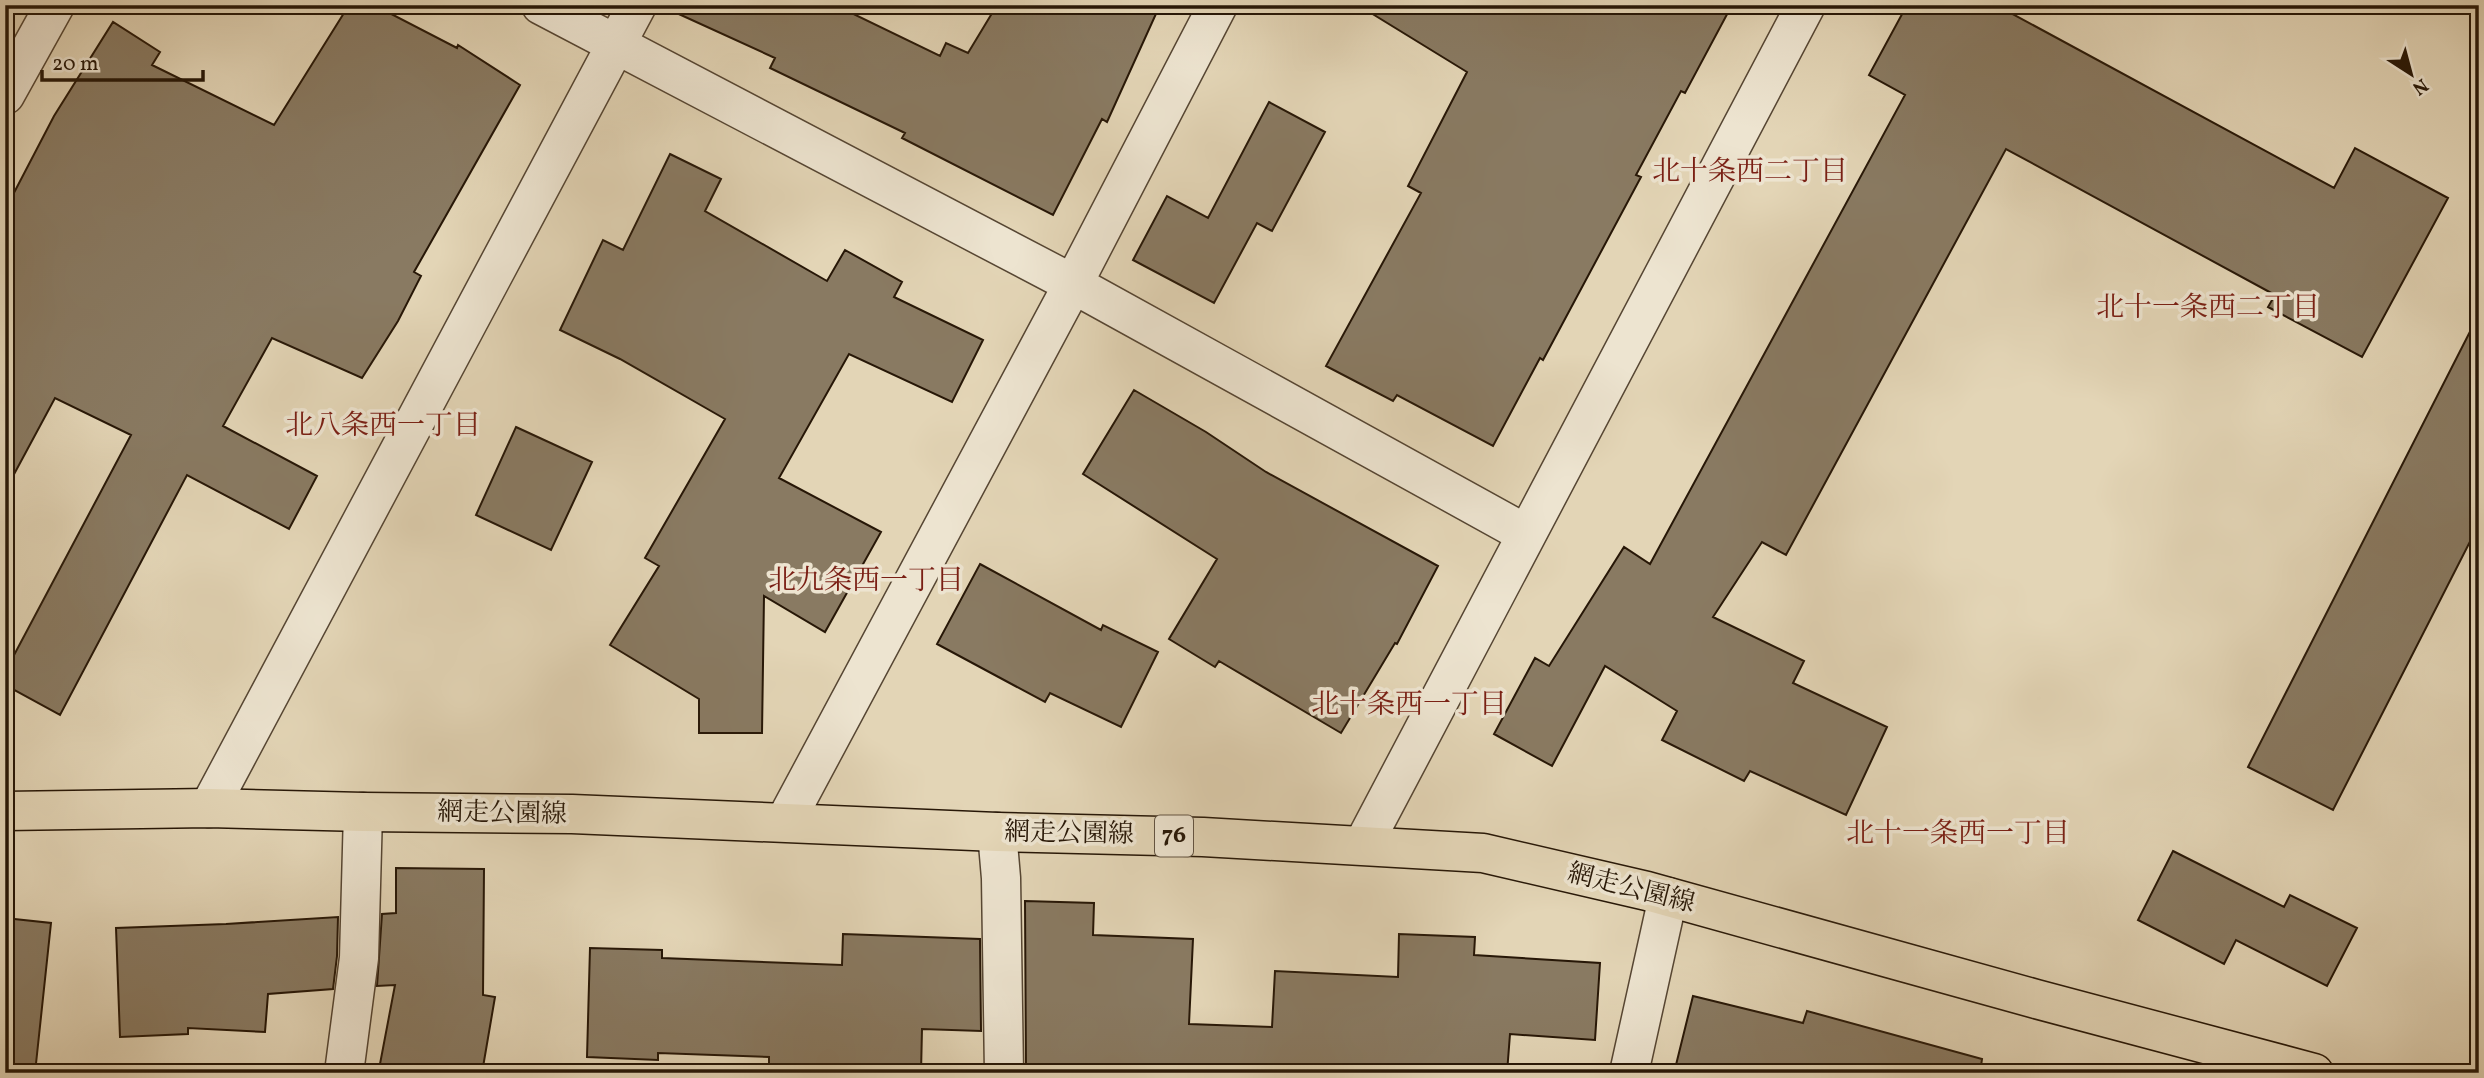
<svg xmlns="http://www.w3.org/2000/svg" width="2484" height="1078" viewBox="0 0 2484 1078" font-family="Vollkorn,'Noto Serif JP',serif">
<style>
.building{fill:#897a62;stroke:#271707;stroke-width:2}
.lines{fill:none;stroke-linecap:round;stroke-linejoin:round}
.minor-casing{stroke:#564633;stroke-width:41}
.major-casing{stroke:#271707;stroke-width:41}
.minor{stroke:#ede4d0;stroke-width:38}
.major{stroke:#e3d5b6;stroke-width:38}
.labels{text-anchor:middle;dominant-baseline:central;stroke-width:7;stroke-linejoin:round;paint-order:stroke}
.shield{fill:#ede4d0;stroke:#625443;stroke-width:2}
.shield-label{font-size:24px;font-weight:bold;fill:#271707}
.street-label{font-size:26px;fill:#271707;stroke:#ede4d0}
.neighbourhood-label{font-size:28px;fill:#7a1f14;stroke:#ede4d0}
</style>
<rect width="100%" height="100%" fill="#e3d5b6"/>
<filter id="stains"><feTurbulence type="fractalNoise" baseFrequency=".00286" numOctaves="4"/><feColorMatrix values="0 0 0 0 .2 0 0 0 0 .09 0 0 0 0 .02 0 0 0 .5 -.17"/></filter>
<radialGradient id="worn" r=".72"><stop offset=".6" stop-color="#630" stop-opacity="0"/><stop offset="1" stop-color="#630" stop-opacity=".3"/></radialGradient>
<!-- building -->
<path class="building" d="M 349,5 L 374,5 L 457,48 L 458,45 L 520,85 L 414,272 L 421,276 L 398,321 L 362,378 L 272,338 L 223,426 L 317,476 L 289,529 L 187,475 L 60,715 L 5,685 L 5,672 L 131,435 L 55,398 L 5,491 L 5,210 L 54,116 L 113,22 L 160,52 L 152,65 L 274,125 Z
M 659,5 L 835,5 L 940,56 L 946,43 L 968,53 L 997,5 L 1160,5 L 1107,122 L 1102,119 L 1053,215 L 902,138 L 905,133 L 770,68 L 775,58 Z
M 1358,5 L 1732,5 L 1685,93 L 1681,91 L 1636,175 L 1641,177 L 1543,360 L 1540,358 L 1493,446 L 1397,395 L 1393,401 L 1326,366 L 1421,193 L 1408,186 L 1467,72 Z
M 1907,5 L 1996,5 L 2334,188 L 2355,148 L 2448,198 L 2362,357 L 2268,307 L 2275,295 L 2006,149 L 1786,555 L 1762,542 L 1713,617 L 1804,661 L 1793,683 L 1887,727 L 1846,815 L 1750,771 L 1744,781 L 1662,740 L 1677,711 L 1605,666 L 1552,766 L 1494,734 L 1535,658 L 1549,666 L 1624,547 L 1650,564 L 1905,95 L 1869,75 Z
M 1269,102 L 1325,132 L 1272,231 L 1257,223 L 1214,303 L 1133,260 L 1167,196 L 1208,218 Z
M 670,154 L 721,179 L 705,211 L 827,281 L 845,250 L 902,282 L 894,297 L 983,340 L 952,402 L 849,354 L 779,478 L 881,532 L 825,632 L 764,596 L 762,733 L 699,733 L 699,699 L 610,645 L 659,566 L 645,558 L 725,419 L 620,359 L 560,330 L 603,240 L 623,250 Z
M 2479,314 L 2479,524 L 2333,810 L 2248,767 Z
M 1134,390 L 1206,432 L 1266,472 L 1438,566 L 1397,644 L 1395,643 L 1341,733 L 1219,661 L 1215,667 L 1169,639 L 1217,559 L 1083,474 Z
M 516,427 L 592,462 L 551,550 L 476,515 Z
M 980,564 L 1101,630 L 1103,625 L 1158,652 L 1121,727 L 1050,693 L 1045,702 L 937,644 Z
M 2173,851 L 2284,907 L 2290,895 L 2357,928 L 2327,986 L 2236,940 L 2224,964 L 2138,920 Z
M 396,868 L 484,869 L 483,995 L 495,997 L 482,1073 L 427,1073 L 380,1064 L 395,985 L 377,986 L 382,914 L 396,913 Z
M 1025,901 L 1094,903 L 1093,935 L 1193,939 L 1189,1024 L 1272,1027 L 1275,971 L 1398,977 L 1399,934 L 1475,937 L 1474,955 L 1600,963 L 1595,1040 L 1510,1034 L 1507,1073 L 1026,1073 Z
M 338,917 L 337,956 L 333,989 L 268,994 L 265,1032 L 188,1028 L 188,1034 L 120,1037 L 116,928 L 226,924 Z
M 5,918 L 51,923 L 35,1073 L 5,1071 Z
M 843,934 L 980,939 L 981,1031 L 922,1029 L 921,1073 L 769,1073 L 769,1057 L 658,1053 L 658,1060 L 587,1057 L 590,948 L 662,950 L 662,958 L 842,965 Z
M 1693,996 L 1803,1023 L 1807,1011 L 1982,1059 L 1980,1073 L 1674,1073 Z"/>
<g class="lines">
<defs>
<path id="minor" d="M 541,5 L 1073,284 L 1526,534
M 5,95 L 55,5
M 209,808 L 637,5
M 785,822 L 1073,284 L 1218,5
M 997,832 L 1001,878 L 1004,1073
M 1363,845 L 1806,5
M 344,1073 L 359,958 L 363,812
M 1629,1073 L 1668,897"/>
<path id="major" d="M 5,811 L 209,808 L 363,812 L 572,814 L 997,832 L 1203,837 L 1483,853 L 1647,891 L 2036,999 L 2314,1073"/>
</defs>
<!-- minor casing -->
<use href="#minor" class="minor-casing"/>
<!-- major casing -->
<use href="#major" class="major-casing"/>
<!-- minor -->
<use href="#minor" class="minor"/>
<!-- major -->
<use href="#major" class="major"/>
</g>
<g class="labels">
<!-- shield labels -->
<rect class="shield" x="1155" y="815.5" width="38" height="41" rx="5"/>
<g class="shield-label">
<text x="1174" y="836">76</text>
</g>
<!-- street labels -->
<g class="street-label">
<text transform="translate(502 814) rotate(1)">網走公園線</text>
<text transform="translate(1069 834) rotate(1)">網走公園線</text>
<text transform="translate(1631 889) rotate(14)">網走公園線</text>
</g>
<!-- neighbourhood labels -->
<g class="neighbourhood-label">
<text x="1750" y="172">北十条西二丁目</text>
<text x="2208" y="308">北十一条西二丁目</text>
<text x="383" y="426">北八条西一丁目</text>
<text x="866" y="581">北九条西一丁目</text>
<text x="1409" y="705">北十条西一丁目</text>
<text x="1958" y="834">北十一条西一丁目</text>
</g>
</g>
<!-- margin -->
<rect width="2484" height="1078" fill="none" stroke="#e3d5b6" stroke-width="28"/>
<rect x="7" y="7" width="2470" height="1064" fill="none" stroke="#271707" stroke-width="3.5"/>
<rect x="14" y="14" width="2456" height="1050" fill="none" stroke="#271707" stroke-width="2"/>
<!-- north arrow -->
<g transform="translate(2411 74) rotate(144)" stroke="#ede4d0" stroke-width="5" paint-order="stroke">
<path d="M0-5L12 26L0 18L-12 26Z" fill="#271707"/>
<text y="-10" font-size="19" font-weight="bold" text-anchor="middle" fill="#271707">N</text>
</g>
<!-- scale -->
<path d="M42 70v10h161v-10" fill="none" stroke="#271707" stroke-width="3.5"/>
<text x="52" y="70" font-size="21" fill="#271707" stroke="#ede4d0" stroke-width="5" paint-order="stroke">20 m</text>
<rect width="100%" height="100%" filter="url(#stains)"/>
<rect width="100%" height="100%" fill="url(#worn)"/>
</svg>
